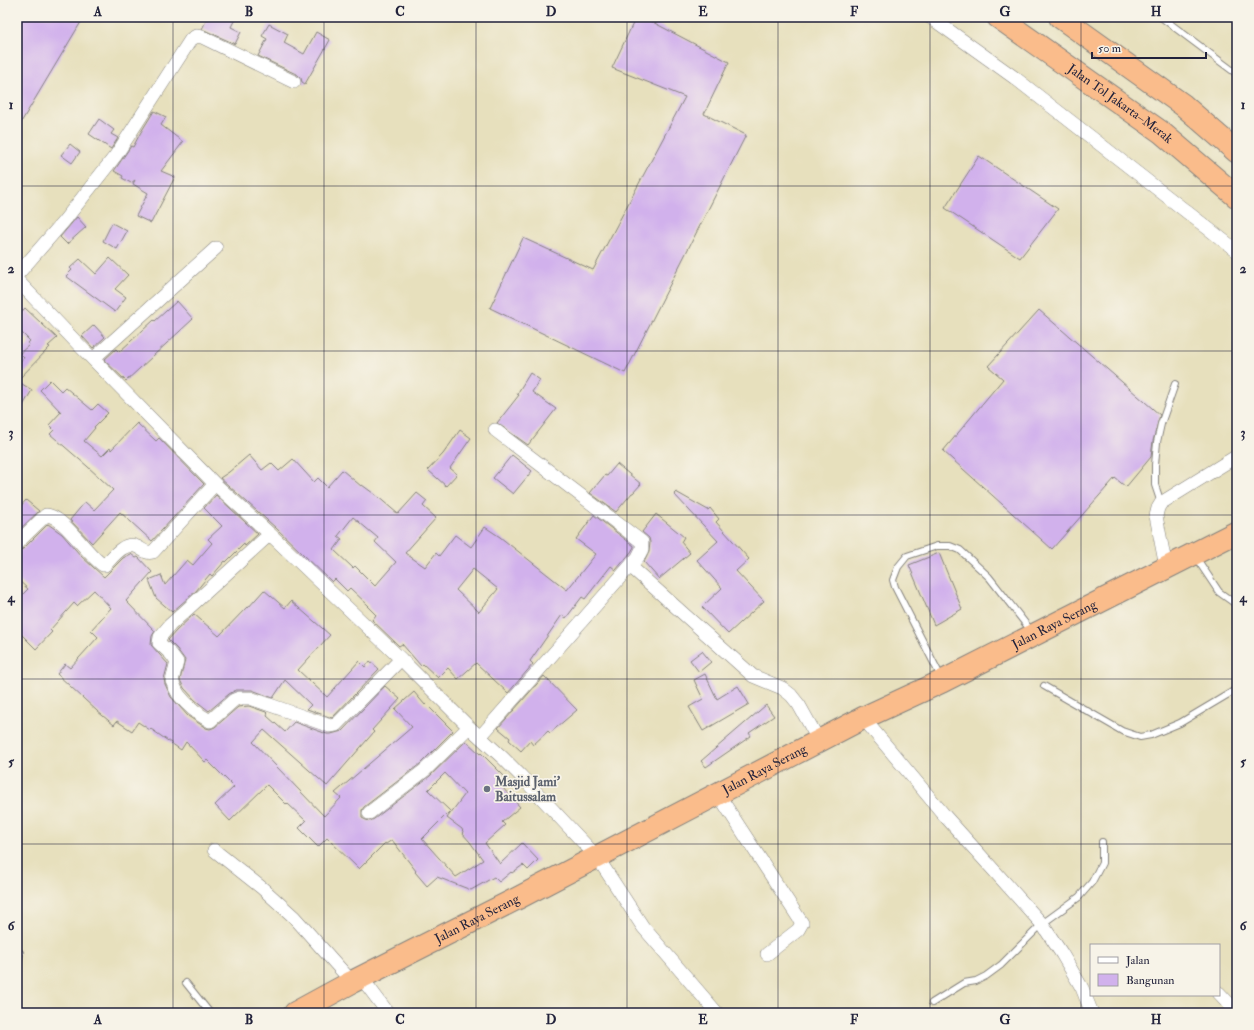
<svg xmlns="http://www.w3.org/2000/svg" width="1254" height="1030" viewBox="0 0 1254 1030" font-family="'IM FELL Double Pica',serif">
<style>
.building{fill:#d1b1ec;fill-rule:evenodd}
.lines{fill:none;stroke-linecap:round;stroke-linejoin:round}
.service-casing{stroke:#84817c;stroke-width:8}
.minor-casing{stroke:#84817c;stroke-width:14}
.trunk-casing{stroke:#84817c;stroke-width:24}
.motorway-casing{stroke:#84817c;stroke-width:24}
.service{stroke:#fff;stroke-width:6}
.minor{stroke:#fff;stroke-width:13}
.trunk{stroke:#fabc8b;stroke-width:22}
.motorway{stroke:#fabc8b;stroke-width:22}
.grid{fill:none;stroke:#22223b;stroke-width:1;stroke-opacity:0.55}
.worship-dot{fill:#6b7280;stroke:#f7f3e8;stroke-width:1.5}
.labels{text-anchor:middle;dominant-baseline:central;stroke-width:3.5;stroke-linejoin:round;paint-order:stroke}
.street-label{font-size:13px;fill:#22223b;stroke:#f7f3e8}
.worship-label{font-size:13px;font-weight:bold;fill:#5b616d;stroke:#f7f3e8;text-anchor:start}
.neatline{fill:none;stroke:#22223b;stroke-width:1.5}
.grid-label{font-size:13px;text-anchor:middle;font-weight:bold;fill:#22223b}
</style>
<rect width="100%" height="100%" fill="#f7f3e8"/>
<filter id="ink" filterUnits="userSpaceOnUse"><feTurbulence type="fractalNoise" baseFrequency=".025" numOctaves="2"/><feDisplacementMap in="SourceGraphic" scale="8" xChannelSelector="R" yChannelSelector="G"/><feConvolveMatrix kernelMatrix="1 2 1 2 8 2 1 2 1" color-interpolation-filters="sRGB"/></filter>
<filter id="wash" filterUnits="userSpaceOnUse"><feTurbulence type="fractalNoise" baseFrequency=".012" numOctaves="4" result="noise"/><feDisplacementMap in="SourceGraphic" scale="16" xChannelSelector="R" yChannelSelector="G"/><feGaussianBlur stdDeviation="0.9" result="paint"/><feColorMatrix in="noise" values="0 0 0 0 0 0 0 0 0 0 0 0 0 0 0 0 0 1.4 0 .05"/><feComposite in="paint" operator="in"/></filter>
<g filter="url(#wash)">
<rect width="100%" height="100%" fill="#e7e0bd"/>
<g id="blocks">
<!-- building -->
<path class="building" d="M 17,17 L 84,17 L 17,129 Z
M 208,17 L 236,17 L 231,27 L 241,32 L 235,44 L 202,29 Z
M 636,17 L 643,17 L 729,62 L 704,114 L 746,135 L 625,373 L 490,308 L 523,238 L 593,270 L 685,97 L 612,68 Z
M 269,24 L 288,34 L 284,43 L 304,54 L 316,32 L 330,40 L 305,84 L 302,82 L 301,78 L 298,75 L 258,56 L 267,39 L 262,36 Z
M 154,111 L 166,117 L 161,125 L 183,142 L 161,171 L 175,177 L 151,223 L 136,216 L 148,193 L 133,184 L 135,180 L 131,183 L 122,178 L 123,176 L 114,171 L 131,146 L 133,147 L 141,132 Z
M 99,119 L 114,130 L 111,134 L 118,138 L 111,149 L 89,134 Z
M 70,144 L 80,152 L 72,163 L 61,155 Z
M 979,156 L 1058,209 L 1020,258 L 945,208 Z
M 77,217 L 86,227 L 67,244 L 60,237 Z
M 112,223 L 127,231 L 117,249 L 103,241 Z
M 110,258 L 128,275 L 115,289 L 126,297 L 115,312 L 66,276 L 72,270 L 70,268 L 80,259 L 96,274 Z
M 177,301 L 193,319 L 126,381 L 104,360 L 116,349 L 119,352 L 154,320 L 155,321 Z
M 25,308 L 57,338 L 48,346 L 50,347 L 17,381 L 32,390 L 17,416 L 17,368 L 24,357 L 20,353 L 29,345 L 28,343 L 30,341 L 17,328 L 17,317 Z
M 1039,310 L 1160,415 L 1153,441 L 1151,457 L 1126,487 L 1115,478 L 1052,549 L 943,451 L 1003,379 L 988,366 Z
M 94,325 L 105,337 L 93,348 L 82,336 Z
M 530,373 L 540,380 L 532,392 L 556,409 L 528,445 L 497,423 L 519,395 L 517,394 Z
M 50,380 L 61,391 L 65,387 L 92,410 L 98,404 L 108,413 L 94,427 L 95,428 L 84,441 L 102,456 L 110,448 L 111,450 L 137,423 L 156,441 L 159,438 L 204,484 L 152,541 L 120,512 L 92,543 L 70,520 L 85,502 L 94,510 L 113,490 L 87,466 L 50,434 L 54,430 L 49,425 L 61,412 L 40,390 Z
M 460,430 L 471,438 L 450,468 L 457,474 L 446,486 L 428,470 L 443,454 Z
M 249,455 L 262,470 L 271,463 L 279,471 L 293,459 L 314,482 L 318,478 L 327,487 L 342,470 L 361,486 L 362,485 L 377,496 L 398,514 L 417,493 L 427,501 L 423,506 L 436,518 L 405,553 L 425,567 L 436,553 L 439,556 L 455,535 L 471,547 L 485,527 L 500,537 L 567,590 L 596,554 L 576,539 L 594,515 L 634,546 L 634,547 L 631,552 L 616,570 L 611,566 L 585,599 L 582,597 L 566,618 L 562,615 L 530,661 L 533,664 L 508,693 L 476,663 L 458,679 L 448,668 L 438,678 L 423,664 L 421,666 L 402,644 L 399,646 L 372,620 L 376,615 L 368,607 L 369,606 L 350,588 L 347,591 L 335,579 L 332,582 L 276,528 L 220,478 L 229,472 ZM 353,517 L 378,538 L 375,542 L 396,562 L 375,586 L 355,566 L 353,568 L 334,550 L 342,539 L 338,536 ZM 473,569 L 498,589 L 479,612 L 456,590 Z
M 512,455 L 532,471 L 513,494 L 493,478 Z
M 617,464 L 641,484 L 633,493 L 632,493 L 616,512 L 590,493 L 605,475 L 607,476 Z
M 676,492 L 708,510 L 710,508 L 719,519 L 716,522 L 749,559 L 736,571 L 764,601 L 728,634 L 702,607 L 722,588 L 697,560 L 718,541 L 674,494 Z
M 216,495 L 258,534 L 245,546 L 244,544 L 226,562 L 225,561 L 212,576 L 210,574 L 196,591 L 172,612 L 156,598 L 149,580 L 161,575 L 165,585 L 187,560 L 193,565 L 212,543 L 208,539 L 222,526 L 204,508 Z
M 26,500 L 39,511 L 17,532 L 17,510 Z
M 656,514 L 684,537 L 681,542 L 690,553 L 659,579 L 644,562 L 649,552 L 650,542 L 649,538 L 642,532 Z
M 48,524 L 62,534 L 81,556 L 104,577 L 123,558 L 131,554 L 136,558 L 138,557 L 152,572 L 126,601 L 155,631 L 152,636 L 151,645 L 168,664 L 164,679 L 165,684 L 171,697 L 188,716 L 206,728 L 210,729 L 215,727 L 238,707 L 249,706 L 266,712 L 268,714 L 267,716 L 285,732 L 294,722 L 327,734 L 331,734 L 342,731 L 385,686 L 400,699 L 372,730 L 374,732 L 327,786 L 264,730 L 253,742 L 324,816 L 341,798 L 335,793 L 412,727 L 395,709 L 414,692 L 425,705 L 426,704 L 453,731 L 420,764 L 364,807 L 362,810 L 362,818 L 366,820 L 370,821 L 374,819 L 430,776 L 466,741 L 480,754 L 481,753 L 508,780 L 502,787 L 520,807 L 502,822 L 505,825 L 485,843 L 500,864 L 522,843 L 538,860 L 528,870 L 523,865 L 512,873 L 511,872 L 499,882 L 494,877 L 471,890 L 437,877 L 427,886 L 415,872 L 416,871 L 392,840 L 386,844 L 385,843 L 359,869 L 327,838 L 318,847 L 299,828 L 306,821 L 287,803 L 286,804 L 267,785 L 230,821 L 215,805 L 234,787 L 207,760 L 205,762 L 186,742 L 181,750 L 151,729 L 150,730 L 138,722 L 132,731 L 117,721 L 114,725 L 97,711 L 57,674 L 65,664 L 70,668 L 98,637 L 91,630 L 111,608 L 94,590 L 77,606 L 74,603 L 50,630 L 52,632 L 36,649 L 17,630 L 17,600 L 28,589 L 17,579 L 17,551 L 23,549 ZM 445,773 L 465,794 L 447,818 L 462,829 L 463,832 L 462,833 L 470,842 L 483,860 L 456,877 L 422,839 L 450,811 L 428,790 Z
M 939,553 L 962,609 L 934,625 L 909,565 Z
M 264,590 L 285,608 L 291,601 L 330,635 L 298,670 L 327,697 L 359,661 L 365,667 L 370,661 L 379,669 L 332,718 L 307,709 L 311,705 L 285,680 L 273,698 L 252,690 L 236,690 L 229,694 L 209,711 L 195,700 L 184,688 L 180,680 L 185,660 L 177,649 L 168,640 L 176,631 L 194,614 L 219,636 L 247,607 L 248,608 Z
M 702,651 L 711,662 L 699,672 L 690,660 Z
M 705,674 L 717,699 L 738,686 L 749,704 L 703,731 L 689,707 L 703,699 L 694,680 Z
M 544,676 L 577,710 L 550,733 L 548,731 L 533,745 L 530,741 L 521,751 L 509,740 L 510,738 L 498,728 Z
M 766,705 L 774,716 L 749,733 L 751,736 L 706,767 L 701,761 Z"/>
</g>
</g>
<g filter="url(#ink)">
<use href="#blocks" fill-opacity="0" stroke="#84817c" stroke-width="1"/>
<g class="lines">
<defs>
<path id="service" d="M 1161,17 L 1237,74
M 1161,503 L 1155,485 L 1155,465 L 1157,442 L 1161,424 L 1175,384
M 1195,556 L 1219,592 L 1237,605
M 941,677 L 895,587 L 893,580 L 898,567 L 907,556 L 937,546 L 950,546 L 960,550 L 989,577 L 1032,632
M 1044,686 L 1122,731 L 1140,737 L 1151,735 L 1180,723 L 1237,689
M 17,967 L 20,953
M 186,983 L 210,1013
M 932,1003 L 964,983 L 976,981 L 986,976 L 1001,965 L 1042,924 L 1079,897 L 1092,882 L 1102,863 L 1102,842"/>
<path id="minor" d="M 930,17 L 1015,78 L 1237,251
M 17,275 L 64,221 L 116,155 L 191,39 L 196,36 L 202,37 L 294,82
M 17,280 L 79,345 L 215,484 L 270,534 L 401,659 L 469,727 L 503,758 L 520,775 L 597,857 L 643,927 L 717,1013
M 93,359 L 216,248
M 270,534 L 170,625 L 160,637 L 159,643 L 171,654 L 177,662 L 172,681 C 174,685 176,691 179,695 C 187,705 199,715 210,721 L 234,700 L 239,698 L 250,698 L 330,726 L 336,725 L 401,659
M 17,543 L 46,515 C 63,515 87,555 103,565 L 105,565 C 112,558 123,542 135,546 C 142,548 144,554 153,552 L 215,484
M 630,566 L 753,676 L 782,688 L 791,695 L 799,705 L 819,741
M 1166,567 L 1156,516 L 1158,508 L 1161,503 L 1237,456
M 863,718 L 945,816 L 1042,924 L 1062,954 L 1082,988 L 1092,1013
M 480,737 L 638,557 L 642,549 L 642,542 L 495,430
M 718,794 L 802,923 L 798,930 L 767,954
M 369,813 L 425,770 L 469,727
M 214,850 L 262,888 L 294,917 L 352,982
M 361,977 L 388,1013
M 1219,993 L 1237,1012"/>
<g id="trunk">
<path id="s1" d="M 295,1013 L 352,982 L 520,897 L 863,718 L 943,681 L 1237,532"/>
</g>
<g id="motorway">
<path id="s2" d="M 998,17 L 1161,132 L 1237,197"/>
<path d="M 1060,17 L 1183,105 L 1237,152"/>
</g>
</defs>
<!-- service casing -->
<use href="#service" class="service-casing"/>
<!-- minor casing -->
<use href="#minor" class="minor-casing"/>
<!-- trunk casing -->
<use href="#trunk" class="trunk-casing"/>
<!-- motorway casing -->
<use href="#motorway" class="motorway-casing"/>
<!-- service -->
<use href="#service" class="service"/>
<!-- minor -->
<use href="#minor" class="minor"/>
<!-- trunk -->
<use href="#trunk" class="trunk"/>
<!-- motorway -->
<use href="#motorway" class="motorway"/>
</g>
</g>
<!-- grid -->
<path class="grid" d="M 173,17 L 173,1013M 324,17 L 324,1013M 476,17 L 476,1013M 627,17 L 627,1013M 778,17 L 778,1013M 930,17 L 930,1013M 1081,17 L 1081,1013M 17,186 L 1237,186M 17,351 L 1237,351M 17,515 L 1237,515M 17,679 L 1237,679M 17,844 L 1237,844"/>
<!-- markers -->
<circle class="worship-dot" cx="487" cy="789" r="4"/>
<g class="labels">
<!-- street labels -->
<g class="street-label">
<text stroke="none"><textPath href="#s2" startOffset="150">Jalan Tol Jakarta–Merak</textPath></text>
<text stroke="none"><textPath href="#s1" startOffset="853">Jalan Raya Serang</textPath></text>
<text stroke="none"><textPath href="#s1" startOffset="529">Jalan Raya Serang</textPath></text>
<text stroke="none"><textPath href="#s1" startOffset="205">Jalan Raya Serang</textPath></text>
</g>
<!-- worship labels -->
<g class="worship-label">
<text x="495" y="782">Masjid Jami'<tspan x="495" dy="15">Baitussalam</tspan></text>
</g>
</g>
<!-- margin -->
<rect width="1254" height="1030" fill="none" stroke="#f7f3e8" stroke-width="44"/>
<!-- legend -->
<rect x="1090" y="944" width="130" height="52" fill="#f7f3e8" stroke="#a29fa3"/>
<rect x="1098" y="957" width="20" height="6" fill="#ffffff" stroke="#a29fa3"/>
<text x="1126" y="964" font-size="12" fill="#22223b">Jalan</text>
<rect x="1098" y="974" width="20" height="12" fill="#d1b1ec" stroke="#a29fa3"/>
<text x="1126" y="984" font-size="12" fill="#22223b">Bangunan</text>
<!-- scale -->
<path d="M1092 52v6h114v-6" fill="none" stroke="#22223b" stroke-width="2"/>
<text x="1098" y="52" font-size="12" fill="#22223b" stroke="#f7f3e8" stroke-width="3" paint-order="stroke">50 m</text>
<rect x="22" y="22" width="1210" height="986" class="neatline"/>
<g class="grid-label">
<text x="98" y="16">A</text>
<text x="249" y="16">B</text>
<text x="400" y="16">C</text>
<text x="551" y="16">D</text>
<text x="703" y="16">E</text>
<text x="854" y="16">F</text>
<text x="1005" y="16">G</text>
<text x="1156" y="16">H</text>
<text x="11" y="109">1</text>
<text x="1243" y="109">1</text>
<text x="11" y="273">2</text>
<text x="1243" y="273">2</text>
<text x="11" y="437">3</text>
<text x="1243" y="437">3</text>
<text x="11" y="602">4</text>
<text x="1243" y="602">4</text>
<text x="11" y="766">5</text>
<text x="1243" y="766">5</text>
<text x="11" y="930">6</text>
<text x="1243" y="930">6</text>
<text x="98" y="1024">A</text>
<text x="249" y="1024">B</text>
<text x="400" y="1024">C</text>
<text x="551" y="1024">D</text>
<text x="703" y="1024">E</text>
<text x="854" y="1024">F</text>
<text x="1005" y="1024">G</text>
<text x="1156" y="1024">H</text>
</g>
</svg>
